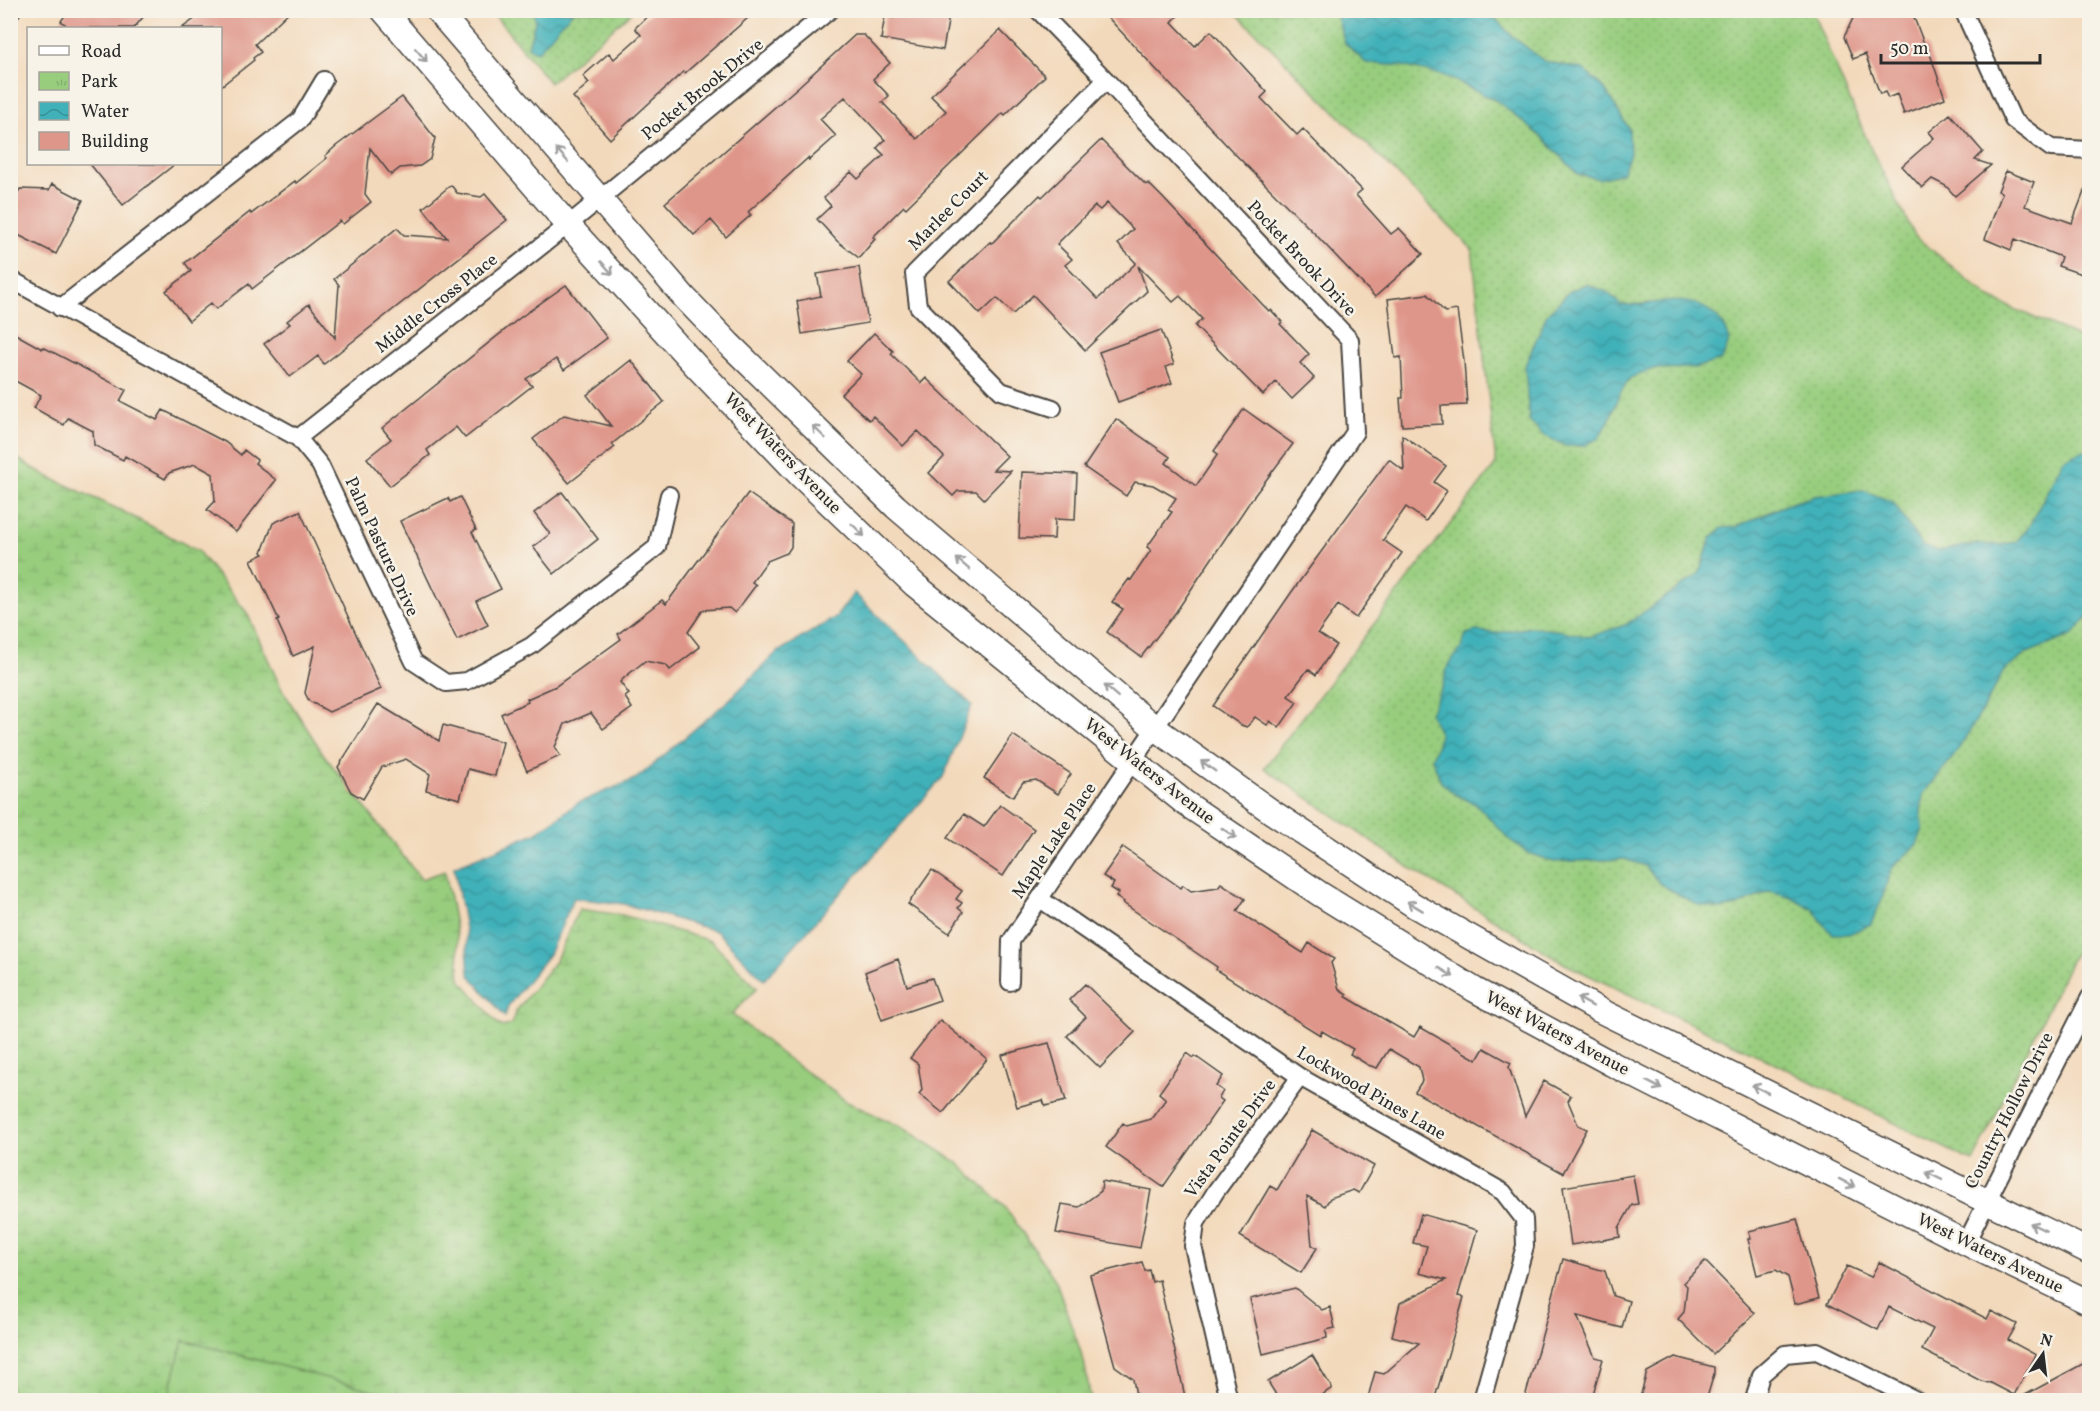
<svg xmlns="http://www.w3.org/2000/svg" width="2100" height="1411" viewBox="0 0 2100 1411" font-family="Vollkorn,serif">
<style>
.grass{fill:url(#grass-dots);stroke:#627c54;stroke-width:1.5}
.wetland{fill:url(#wetland-marsh);stroke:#627c54;stroke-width:1.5}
.park{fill:url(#park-tufts);stroke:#627c54;stroke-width:1.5}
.water{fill:url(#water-waves);stroke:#366e72;stroke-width:1.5}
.building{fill:#df968a;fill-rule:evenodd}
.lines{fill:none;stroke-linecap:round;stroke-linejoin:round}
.street-casing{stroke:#494541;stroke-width:20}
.secondary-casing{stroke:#494541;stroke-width:27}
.street{stroke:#fff;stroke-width:16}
.secondary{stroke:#fff;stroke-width:24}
.oneway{stroke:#a0a0a0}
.labels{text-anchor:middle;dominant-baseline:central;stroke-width:5;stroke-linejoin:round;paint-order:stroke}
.street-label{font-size:18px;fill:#2b2b2b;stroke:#f7f3e8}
</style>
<defs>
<pattern id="grass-dots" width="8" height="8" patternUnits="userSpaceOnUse" patternTransform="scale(1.5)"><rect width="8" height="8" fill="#98cd7e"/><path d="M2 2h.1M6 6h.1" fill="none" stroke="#83b06d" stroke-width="1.8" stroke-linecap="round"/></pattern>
<pattern id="wetland-marsh" width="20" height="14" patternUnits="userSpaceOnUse" patternTransform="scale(1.5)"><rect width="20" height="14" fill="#98cd7e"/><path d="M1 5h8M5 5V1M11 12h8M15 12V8" fill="none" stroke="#83b06d"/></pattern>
<pattern id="park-tufts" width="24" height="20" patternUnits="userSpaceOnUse" patternTransform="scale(1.5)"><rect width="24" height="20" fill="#98cd7e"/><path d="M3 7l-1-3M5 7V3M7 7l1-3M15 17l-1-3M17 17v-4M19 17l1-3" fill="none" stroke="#83b06d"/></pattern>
<pattern id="water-waves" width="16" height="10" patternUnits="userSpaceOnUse" patternTransform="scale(1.5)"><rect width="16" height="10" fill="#41b1b9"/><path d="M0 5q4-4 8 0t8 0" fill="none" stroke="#379097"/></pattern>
</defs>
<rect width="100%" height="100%" fill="#f7f3e8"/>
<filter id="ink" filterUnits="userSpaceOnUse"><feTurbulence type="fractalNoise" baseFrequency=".0167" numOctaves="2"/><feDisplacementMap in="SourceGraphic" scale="12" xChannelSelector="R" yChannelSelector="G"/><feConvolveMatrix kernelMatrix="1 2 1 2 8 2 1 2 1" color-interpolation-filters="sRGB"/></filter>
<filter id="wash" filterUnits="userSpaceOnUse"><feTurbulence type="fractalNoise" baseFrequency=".008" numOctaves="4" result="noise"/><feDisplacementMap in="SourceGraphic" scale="24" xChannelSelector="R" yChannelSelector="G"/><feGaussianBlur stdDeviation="1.35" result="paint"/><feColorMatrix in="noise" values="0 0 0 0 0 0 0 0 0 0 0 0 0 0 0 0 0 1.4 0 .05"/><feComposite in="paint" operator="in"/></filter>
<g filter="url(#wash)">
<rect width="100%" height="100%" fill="#f3d9bb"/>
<!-- grass -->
<path class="grass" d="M 491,11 L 633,11 L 550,83 Z
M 1234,11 L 1812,11 L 1871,149 L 1915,236 L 1990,298 L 2089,342 L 2089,924 L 1973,1162 L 1772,1062 L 1565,964 L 1412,869 L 1264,768 L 1496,464 L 1472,249 Z"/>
<!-- wetland -->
<path class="wetland" d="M 11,455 L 47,476 L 120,510 L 198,551 L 247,613 L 281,688 L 324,755 L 421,879 L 445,871 L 457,936 L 460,979 L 498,1024 L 503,1027 L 511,1024 L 516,1011 L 556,960 L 579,909 L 622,915 L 711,941 L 757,988 L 732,1014 L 780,1053 L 849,1103 L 902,1127 L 957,1162 L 1005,1207 L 1056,1281 L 1084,1361 L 1091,1400 L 11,1400 Z"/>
<!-- park -->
<path class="park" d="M 183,1340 L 409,1400 L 168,1400 Z"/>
<!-- water -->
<path class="water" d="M 534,11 L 574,11 C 560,23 550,39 537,52 L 528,47 L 535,22 Z
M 1335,11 L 1488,11 L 1512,36 L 1544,61 L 1583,69 L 1604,88 L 1629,129 L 1630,154 L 1622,173 L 1599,179 L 1578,174 L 1542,137 L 1497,101 L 1445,76 L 1403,66 L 1366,63 L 1345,43 Z
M 1586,284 L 1607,292 L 1621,305 C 1658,306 1694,288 1721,322 C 1733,336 1729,345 1721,360 L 1694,368 L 1653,369 L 1630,378 L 1620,393 L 1610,419 L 1599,438 L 1583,446 L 1566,446 L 1543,435 L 1529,420 L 1525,366 L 1547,314 L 1570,291 Z
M 2085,450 L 2089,450 L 2089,615 L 2073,635 L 2027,653 L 2003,672 L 1983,709 L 1954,756 L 1923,794 L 1921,812 L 1923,829 L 1917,844 L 1891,869 L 1882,899 L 1871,924 L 1849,934 L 1833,934 L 1825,926 L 1813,909 L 1789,896 L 1769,891 L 1737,906 L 1719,909 L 1695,904 L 1660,884 L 1645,866 L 1625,859 L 1554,862 L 1528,853 L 1510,840 L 1477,805 L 1455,794 L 1441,782 L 1432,758 L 1440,735 L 1430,713 L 1443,685 L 1448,665 L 1461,649 L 1466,634 L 1476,631 L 1497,633 L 1531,627 L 1563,631 L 1589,637 L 1625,625 L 1699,574 L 1711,538 L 1722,528 L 1736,527 L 1788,504 L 1815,496 L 1863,490 L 1893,502 L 1922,546 L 1939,551 L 1976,544 L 2000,545 L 2016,542 L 2029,526 L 2064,459 Z
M 854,593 L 972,705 L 943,777 L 764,980 L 716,931 L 624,904 L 574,898 L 549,954 L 508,1006 L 505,1017 L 469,974 L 466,934 L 454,867 L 536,833 L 578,803 L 637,778 L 730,699 L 776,653 L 836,617 Z"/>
<g id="blocks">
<!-- building -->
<path class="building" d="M 69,10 L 149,10 L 134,28 L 70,28 L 61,21 Z
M 291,10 L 255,44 L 261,52 L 253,58 L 254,60 L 220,87 L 220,28 L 182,28 L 206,11 Z
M 654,10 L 757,10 L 685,73 L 683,72 L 610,139 L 573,97 L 589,83 L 583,76 L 609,53 L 614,59 L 641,35 L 635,28 Z
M 896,10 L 950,10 L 943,50 L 881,39 L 885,16 L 894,18 Z
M 1101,10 L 1183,10 L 1172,22 L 1195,46 L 1211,31 L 1267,92 L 1261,98 L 1297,135 L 1303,129 L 1362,190 L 1356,195 L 1391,234 L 1399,228 L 1423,254 L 1375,297 L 1318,237 L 1232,151 Z
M 1857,10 L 1911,10 L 1925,46 L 1927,45 L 1945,98 L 1904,114 L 1897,94 L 1888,98 L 1885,92 L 1880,94 L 1865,54 L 1853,59 L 1844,37 Z
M 1000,30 L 1045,76 L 1005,115 L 1003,113 L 906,208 L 904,206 L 873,237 L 875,239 L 859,258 L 837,241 L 817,219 L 831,206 L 824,198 L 851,172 L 858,179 L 884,155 L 877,148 L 885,140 L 845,97 L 820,119 L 836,136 L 809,160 L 808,158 L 748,212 L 751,215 L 726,237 L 711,220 L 694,235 L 665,203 L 798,87 L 855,35 L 864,35 L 890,63 L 873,79 L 889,96 L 882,102 L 917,139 L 946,111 L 931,96 Z
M 402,97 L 435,138 L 430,159 L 420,166 L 400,168 L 391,175 L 370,148 L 365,194 L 371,202 L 343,224 L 340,221 L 252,289 L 249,284 L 216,309 L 211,303 L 189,321 L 166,291 L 191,271 L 185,263 L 250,212 L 251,214 L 295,181 L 296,183 L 327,158 L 325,156 L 336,146 Z
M 1950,114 L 1983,152 L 1975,160 L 1991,165 L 1955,196 L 1946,186 L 1932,179 L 1922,188 L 1902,166 L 1934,138 L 1929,132 Z
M 1101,140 L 1146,185 L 1148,183 L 1163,198 L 1262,304 L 1269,311 L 1271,310 L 1282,322 L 1280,324 L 1309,354 L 1300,363 L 1314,378 L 1292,399 L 1276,382 L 1263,395 L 1195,326 L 1202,319 L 1180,296 L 1173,302 L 1138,266 L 1147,291 L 1085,350 L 1033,295 L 1013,314 L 997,298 L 980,314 L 949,281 L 990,242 L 992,243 L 1040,195 L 1042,197 ZM 1107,203 L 1133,229 L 1118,244 L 1136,263 L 1098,299 L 1065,265 L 1072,259 L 1057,244 L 1095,206 L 1100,210 Z
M 90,164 L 175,164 L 123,205 Z
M 2006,171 L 2034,182 L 2025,206 L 2072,223 L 2087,184 L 2090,185 L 2090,277 L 2058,266 L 2061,257 L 2015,239 L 2011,250 L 1985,239 L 2002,193 L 1998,191 Z
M 52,184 L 83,200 L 56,254 L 10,231 L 10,208 L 20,189 L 49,190 Z
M 451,185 L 457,193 L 481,197 L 485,194 L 507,220 L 324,364 L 318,356 L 290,377 L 264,344 L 290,324 L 287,321 L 309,304 L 335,338 L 339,285 L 334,279 L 397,228 L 404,235 L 447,238 L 423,208 Z
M 859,267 L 868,323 L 802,334 L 797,301 L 821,296 L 817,274 Z
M 566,285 L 607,338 L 564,370 L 556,359 L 526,379 L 532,386 L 465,438 L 456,427 L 427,450 L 430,455 L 390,486 L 367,458 L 391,439 L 382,428 L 521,317 Z
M 1427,294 L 1445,312 L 1457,310 L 1464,361 L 1467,405 L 1441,406 L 1442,424 L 1402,426 L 1400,398 L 1403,398 L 1401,357 L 1395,358 L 1388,299 Z
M 1161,330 L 1174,364 L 1166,367 L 1172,383 L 1118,402 L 1099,352 Z
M 10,331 L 42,349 L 43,347 L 126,390 L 120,401 L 157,420 L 163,410 L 225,442 L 241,455 L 244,450 L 257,460 L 255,463 L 276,480 L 236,532 L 207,510 L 215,501 L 213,474 L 195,464 L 169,473 L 165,479 L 125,456 L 123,460 L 94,445 L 93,431 L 68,418 L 64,425 L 34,408 L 41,395 L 10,378 Z
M 874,333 L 893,351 L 891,354 L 921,383 L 926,378 L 1007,456 L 993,470 L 1011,471 L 984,499 L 976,491 L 958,491 L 953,496 L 929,473 L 944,457 L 918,431 L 903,446 L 873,416 L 869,420 L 841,394 L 861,374 L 847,361 Z
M 631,360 L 664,402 L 612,444 L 615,447 L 569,483 L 533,439 L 564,415 L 611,426 L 587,395 Z
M 1244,409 L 1293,444 L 1251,500 L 1176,612 L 1141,657 L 1107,632 L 1123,609 L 1112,602 L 1129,579 L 1131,580 L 1151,550 L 1147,547 L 1172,512 L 1168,510 L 1176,498 L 1153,485 L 1135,482 L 1126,496 L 1084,467 L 1116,419 L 1170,457 L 1166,463 L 1196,486 L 1218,454 L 1214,451 Z
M 1402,435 L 1446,466 L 1434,482 L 1447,491 L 1426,521 L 1406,507 L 1383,540 L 1402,553 L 1356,618 L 1338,605 L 1318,633 L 1336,645 L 1316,675 L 1308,669 L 1288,696 L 1297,702 L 1279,728 L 1270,721 L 1267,725 L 1255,717 L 1247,727 L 1241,725 L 1213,706 L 1291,593 L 1389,459 L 1404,471 Z
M 1022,472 L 1077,474 L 1075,520 L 1055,519 L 1054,539 L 1019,538 Z
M 562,492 L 598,539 L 554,574 L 533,547 L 550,534 L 534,513 Z
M 748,493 L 792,524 L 791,547 L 787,553 L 767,561 L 752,582 L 756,585 L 735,613 L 729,608 L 703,610 L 688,632 L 700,647 L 670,670 L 666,665 L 645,661 L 625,677 L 620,682 L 629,694 L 625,697 L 632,708 L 603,729 L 591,713 L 565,724 L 555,747 L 560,756 L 527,771 L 501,714 L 528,702 L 527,699 L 556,686 L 621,639 L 618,634 L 662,600 L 666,604 Z
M 460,497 L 476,530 L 472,532 L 501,589 L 476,601 L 488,625 L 457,640 L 400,521 L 448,498 L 450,502 Z
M 300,511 L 381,689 L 329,712 L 309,701 L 305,693 L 315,646 L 293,656 L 277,621 L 279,620 L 251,560 L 264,554 L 262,552 L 273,523 Z
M 378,704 L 439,741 L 443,725 L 503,742 L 495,776 L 468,769 L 460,799 L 426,790 L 430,774 L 406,759 L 382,767 L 363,799 L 351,792 L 338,767 Z
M 1013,735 L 1071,774 L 1058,794 L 1036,780 L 1023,782 L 1013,797 L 984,778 Z
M 1000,805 L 1034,829 L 1003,876 L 947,838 L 964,814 L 984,827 Z
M 1123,847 L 1181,888 L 1183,885 L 1191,891 L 1218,887 L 1221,883 L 1245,899 L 1237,911 L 1303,953 L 1309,943 L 1334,959 L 1331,963 L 1339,989 L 1347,994 L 1345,996 L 1414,1037 L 1420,1027 L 1477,1060 L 1484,1048 L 1511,1063 L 1509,1067 L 1525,1116 L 1544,1081 L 1571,1096 L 1568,1101 L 1578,1125 L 1587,1129 L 1563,1173 L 1415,1092 L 1422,1081 L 1419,1067 L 1389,1049 L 1377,1068 L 1368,1065 L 1350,1054 L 1353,1049 L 1322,1031 L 1320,1035 L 1216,970 L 1217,967 L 1123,903 L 1124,902 L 1116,897 L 1119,893 L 1111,888 L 1114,883 L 1103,876 Z
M 932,870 L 962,891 L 956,899 L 962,903 L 958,908 L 963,912 L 949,933 L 908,904 Z
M 898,959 L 907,986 L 932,978 L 940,1000 L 882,1020 L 865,972 Z
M 1085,984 L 1135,1032 L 1100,1068 L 1067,1036 L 1086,1017 L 1069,1000 Z
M 940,1020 L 987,1059 L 943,1113 L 919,1094 L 922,1090 L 918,1064 L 910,1058 Z
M 1049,1043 L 1066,1101 L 1045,1106 L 1043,1100 L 1017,1107 L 1002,1055 Z
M 1187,1053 L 1194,1058 L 1195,1056 L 1223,1076 L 1216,1086 L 1223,1091 L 1219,1098 L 1223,1101 L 1163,1187 L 1106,1147 L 1123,1123 L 1127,1126 L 1151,1119 L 1166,1099 L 1159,1093 Z
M 1312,1130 L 1374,1166 L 1359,1193 L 1353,1190 L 1330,1198 L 1325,1206 L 1307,1196 L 1312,1245 L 1317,1248 L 1301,1273 L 1240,1236 L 1270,1186 L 1277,1190 Z
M 1633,1175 L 1638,1204 L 1632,1205 L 1619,1228 L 1620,1237 L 1571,1245 L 1563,1187 Z
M 1102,1181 L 1151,1190 L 1140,1248 L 1056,1233 L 1062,1204 L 1079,1207 L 1101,1191 Z
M 1421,1214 L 1477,1230 L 1458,1296 L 1464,1297 L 1449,1351 L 1434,1401 L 1367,1401 L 1375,1372 L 1384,1374 L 1419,1343 L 1392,1336 L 1400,1303 L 1446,1280 L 1419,1273 L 1427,1246 L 1413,1243 Z
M 1797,1219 L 1819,1298 L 1795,1304 L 1788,1277 L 1776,1270 L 1757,1275 L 1748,1239 L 1751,1239 L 1749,1231 Z
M 1563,1259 L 1605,1271 L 1613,1296 L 1629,1301 L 1622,1328 L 1577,1316 L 1595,1357 L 1603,1359 L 1591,1401 L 1524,1401 Z
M 1705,1261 L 1755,1313 L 1713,1354 L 1678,1319 L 1684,1312 L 1687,1286 L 1683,1283 Z
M 1142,1262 L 1145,1271 L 1149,1270 L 1152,1282 L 1159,1280 L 1186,1401 L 1137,1401 L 1133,1379 L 1115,1366 L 1090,1275 Z
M 1879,1262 L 1987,1319 L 1991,1311 L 2017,1324 L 2008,1340 L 2036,1355 L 2014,1395 L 1989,1382 L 1988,1383 L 1979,1380 L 1922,1350 L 1933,1329 L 1889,1307 L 1878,1330 L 1827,1304 L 1847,1266 L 1871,1277 Z
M 1295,1288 L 1322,1310 L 1330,1307 L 1335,1328 L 1326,1330 L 1327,1338 L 1263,1354 L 1250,1299 Z
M 1312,1355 L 1332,1388 L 1313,1401 L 1280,1401 L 1268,1382 Z
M 1675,1357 L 1714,1367 L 1714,1374 L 1706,1401 L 1639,1401 L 1647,1372 Z
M 2090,1360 L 2090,1401 L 2014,1401 L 2053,1380 Z"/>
</g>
</g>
<g filter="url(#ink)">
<use href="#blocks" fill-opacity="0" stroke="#494541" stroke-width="1.5"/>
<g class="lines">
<defs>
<path id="street" d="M 1963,10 L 2013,120 L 2051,148 L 2090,150
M 10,12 L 12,10
M 10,279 L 298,438 L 320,465 L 414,662 L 446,683 L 467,681 L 531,646 L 657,547 L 669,495
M 60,308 L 300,120 L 324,80
M 1053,408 L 1001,391 L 918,306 L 914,274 L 1106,80
M 298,438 L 568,225 L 830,10
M 1040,899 L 1300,1077 L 1503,1192 L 1524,1219 L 1525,1246 L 1482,1400
M 1010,982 L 1011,941 L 1355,432 L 1350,340 L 1106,80 L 1038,10
M 1966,1243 L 2090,997
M 1229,1400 L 1193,1246 L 1196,1223 L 1216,1191 L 1300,1077
M 1754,1400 L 1761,1375 L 1785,1354 L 1817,1351 L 1916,1400"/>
<path id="secondary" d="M 383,10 L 568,225 L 696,366 L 800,475 L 915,585 L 1185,803 L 1320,894 L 1475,990 L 1612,1064 L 1966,1243 L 2090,1303
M 437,10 L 684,297 L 729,344 L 896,507 L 1156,729 L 1272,812 L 1415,906 L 1599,1010 L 2090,1252"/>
</defs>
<!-- street casing -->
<use href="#street" class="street-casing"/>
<!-- secondary casing -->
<use href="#secondary" class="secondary-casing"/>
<!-- street -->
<use href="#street" class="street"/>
<!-- secondary -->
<use href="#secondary" class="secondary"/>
</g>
<!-- one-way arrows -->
<defs><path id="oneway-shaft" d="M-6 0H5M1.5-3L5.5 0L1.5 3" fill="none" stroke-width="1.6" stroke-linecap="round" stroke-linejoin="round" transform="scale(1.5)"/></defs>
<g class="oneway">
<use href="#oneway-shaft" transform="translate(421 55) rotate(49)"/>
<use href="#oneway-shaft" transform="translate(562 155) rotate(-131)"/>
<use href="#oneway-shaft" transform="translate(607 268) rotate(48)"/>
<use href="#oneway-shaft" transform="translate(819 432) rotate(-136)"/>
<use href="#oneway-shaft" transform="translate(858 530) rotate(44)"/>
<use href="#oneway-shaft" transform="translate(963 564) rotate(-139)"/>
<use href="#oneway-shaft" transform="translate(1111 691) rotate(-139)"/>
<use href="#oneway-shaft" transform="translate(1208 766) rotate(-144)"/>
<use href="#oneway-shaft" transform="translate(1229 833) rotate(34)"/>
<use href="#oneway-shaft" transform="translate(1415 906) rotate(-149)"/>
<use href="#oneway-shaft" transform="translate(1446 972) rotate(32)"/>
<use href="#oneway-shaft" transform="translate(1585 1002) rotate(-151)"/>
<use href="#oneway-shaft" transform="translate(1654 1085) rotate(27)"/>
<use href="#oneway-shaft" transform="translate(1760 1089) rotate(-154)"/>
<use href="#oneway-shaft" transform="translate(1934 1176) rotate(-154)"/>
<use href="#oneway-shaft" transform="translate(1847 1183) rotate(27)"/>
<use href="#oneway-shaft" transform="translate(2038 1227) rotate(-154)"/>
</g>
</g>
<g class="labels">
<!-- street labels -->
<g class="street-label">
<text transform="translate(703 90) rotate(-39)">Pocket Brook Drive</text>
<text transform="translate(949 211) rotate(-45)">Marlee Court</text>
<text transform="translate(1301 259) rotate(47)">Pocket Brook Drive</text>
<text transform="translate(437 304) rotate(-38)">Middle Cross Place</text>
<text transform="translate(782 454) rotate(46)">West Waters Avenue</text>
<text transform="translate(381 547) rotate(65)">Palm Pasture Drive</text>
<text transform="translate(1149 772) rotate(38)">West Waters Avenue</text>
<text transform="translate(1055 841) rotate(-56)">Maple Lake Place</text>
<text transform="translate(1557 1034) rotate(28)">West Waters Avenue</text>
<text transform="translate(1371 1094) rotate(30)">Lockwood Pines Lane</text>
<text transform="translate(2010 1111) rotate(-63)">Country Hollow Drive</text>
<text transform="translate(1231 1139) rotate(-54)">Vista Pointe Drive</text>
<text transform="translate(1990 1254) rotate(26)">West Waters Avenue</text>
</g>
</g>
<!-- margin -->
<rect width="2100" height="1411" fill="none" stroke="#f7f3e8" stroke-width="36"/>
<!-- legend -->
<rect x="27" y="27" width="195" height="138" fill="#f7f3e8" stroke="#a5a39c" stroke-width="1.5"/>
<rect x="39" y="46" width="30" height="9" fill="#ffffff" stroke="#a5a39c" stroke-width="1.5"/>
<text x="81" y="57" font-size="18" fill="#2b2b2b">Road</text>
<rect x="39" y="72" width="30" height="18" fill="url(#park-tufts)" stroke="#a5a39c" stroke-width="1.5"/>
<text x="81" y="87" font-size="18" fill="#2b2b2b">Park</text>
<rect x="39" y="102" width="30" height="18" fill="url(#water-waves)" stroke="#a5a39c" stroke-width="1.5"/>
<text x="81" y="117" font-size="18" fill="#2b2b2b">Water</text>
<rect x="39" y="132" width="30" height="18" fill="#df968a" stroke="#a5a39c" stroke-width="1.5"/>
<text x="81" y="147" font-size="18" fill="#2b2b2b">Building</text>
<!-- north arrow -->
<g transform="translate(2043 1354) rotate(14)" stroke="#f7f3e8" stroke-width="4.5" paint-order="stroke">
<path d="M0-4.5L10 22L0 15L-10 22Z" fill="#2b2b2b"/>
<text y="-9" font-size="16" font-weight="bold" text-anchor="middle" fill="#2b2b2b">N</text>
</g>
<!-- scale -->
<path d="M1881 54v9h159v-9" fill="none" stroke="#2b2b2b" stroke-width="3"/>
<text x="1890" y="54" font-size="18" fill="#2b2b2b" stroke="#f7f3e8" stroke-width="4.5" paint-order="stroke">50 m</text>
</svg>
